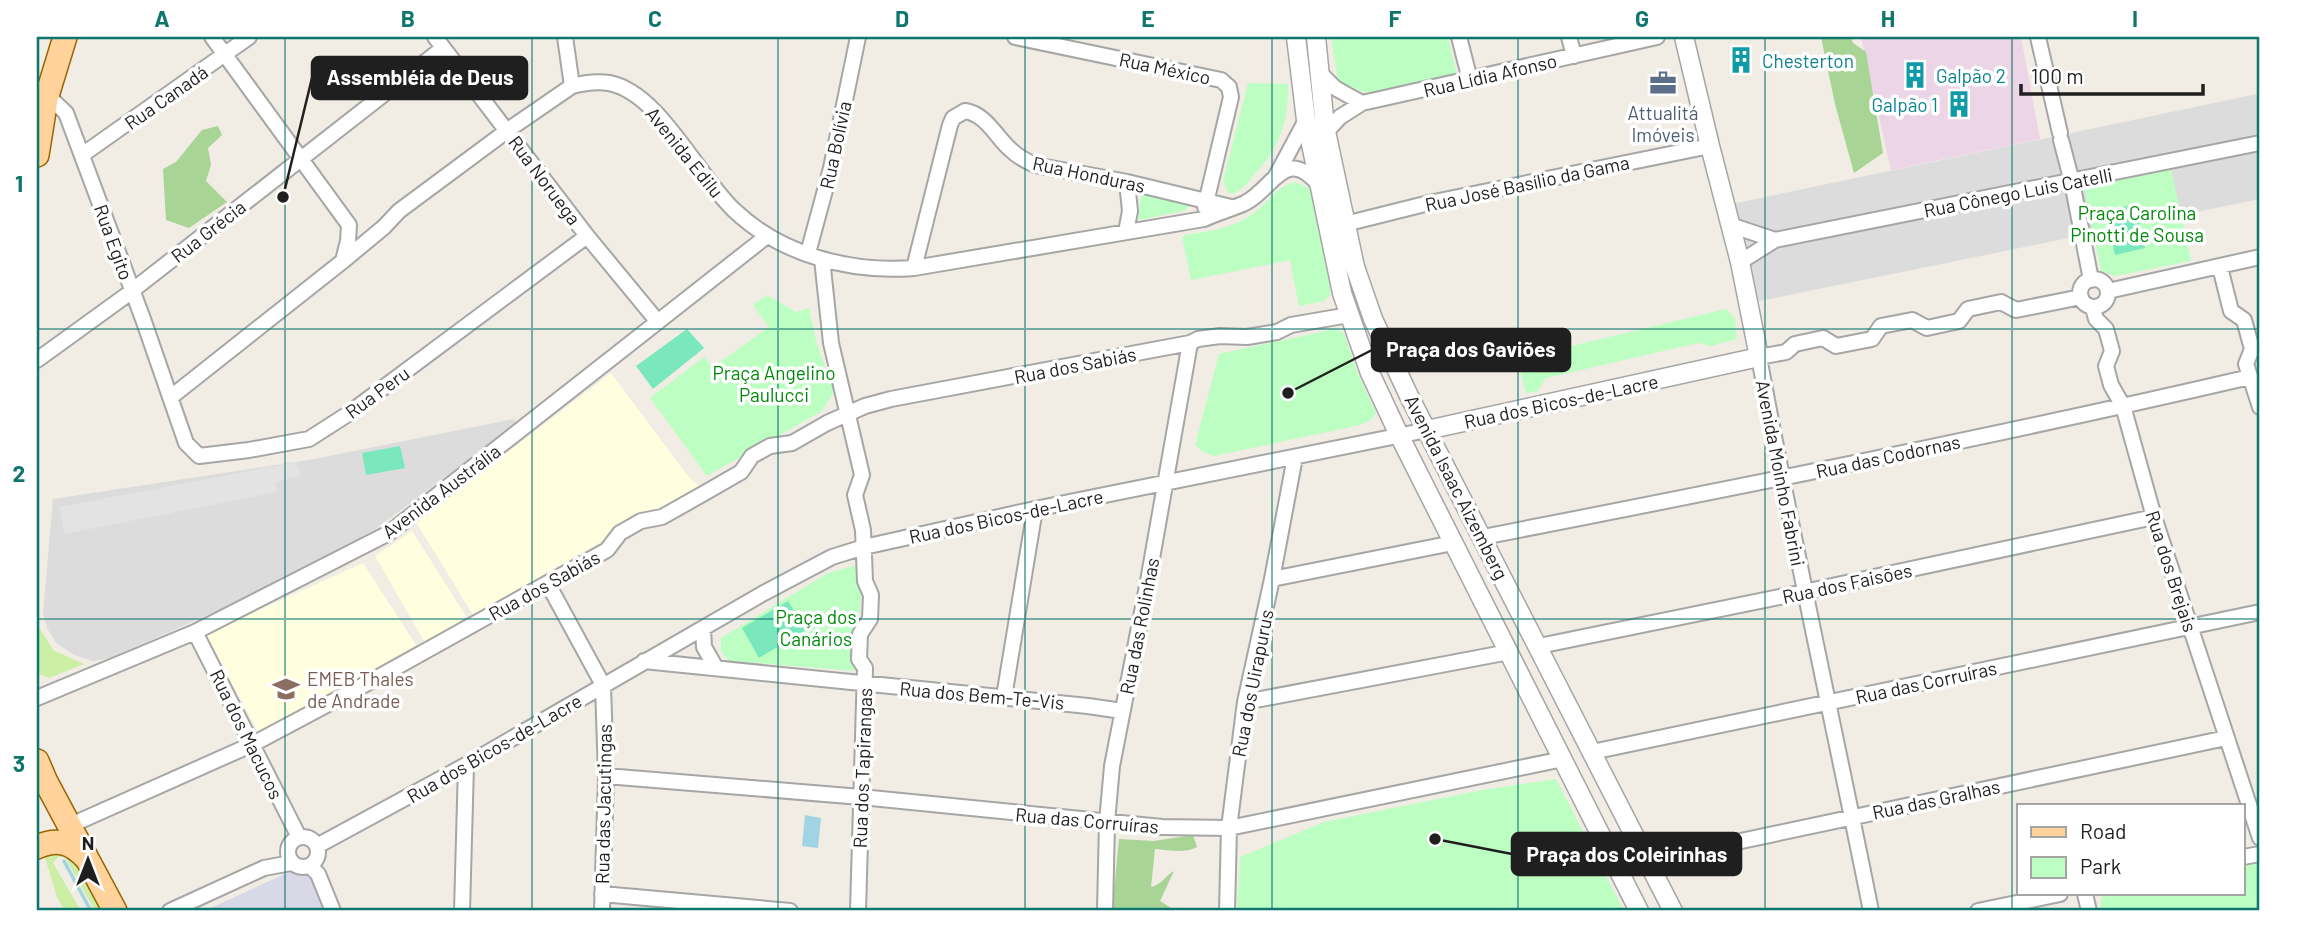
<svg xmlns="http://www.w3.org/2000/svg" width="2297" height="948" viewBox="0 0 2297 948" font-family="Barlow,sans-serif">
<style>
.residential{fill:#dddcdc}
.industrial{fill:#ebd5e7}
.education{fill:#ffffdf}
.grass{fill:#cbf0a5}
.forest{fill:#a8d495}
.park{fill:#bdffc2}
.pitch{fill:#7ae8bc}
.parking{fill:#e3e3e3}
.plaza{fill:#d8d8e7}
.water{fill:#a0d4e3}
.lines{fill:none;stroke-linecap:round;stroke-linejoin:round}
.stream{stroke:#a0d4e3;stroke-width:3.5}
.minor-casing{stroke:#a6a6a6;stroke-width:18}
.tertiary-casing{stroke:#a6a6a6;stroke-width:21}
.primary-casing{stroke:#9a6500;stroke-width:26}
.minor{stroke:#fff;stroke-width:14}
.tertiary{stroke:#fff;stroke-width:18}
.primary{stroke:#ffd39b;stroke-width:23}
.grid{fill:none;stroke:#0f766e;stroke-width:2;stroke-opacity:0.55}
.labels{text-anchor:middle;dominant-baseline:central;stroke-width:7;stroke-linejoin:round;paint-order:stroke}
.culture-label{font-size:19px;fill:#0d838f;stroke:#fff;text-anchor:start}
.street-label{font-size:19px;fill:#1f1f1f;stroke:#fff}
.service-label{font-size:19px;fill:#4e5e75;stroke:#fff}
.park-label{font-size:19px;fill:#008a0a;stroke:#fff}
.education-label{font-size:19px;fill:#785e54;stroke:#fff;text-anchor:start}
.leader{fill:none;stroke:#1f1f1f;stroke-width:2.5}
.callout-dot{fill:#1f1f1f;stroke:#fff;stroke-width:2.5}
.callout{fill:#1f1f1f;stroke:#1f1f1f;stroke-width:2.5}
.callout-label{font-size:21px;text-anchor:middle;font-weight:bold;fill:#fff}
.neatline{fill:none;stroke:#0f766e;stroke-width:2.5}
.grid-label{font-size:23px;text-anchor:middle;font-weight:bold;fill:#0f766e}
</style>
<rect width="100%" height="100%" fill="#f1ece4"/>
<!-- residential -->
<path class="residential" d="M 2257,94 L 2260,124 L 2260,199 L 1755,302 L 1732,204 Z
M 514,419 L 517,423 L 377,528 L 317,564 L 246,598 L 110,658 L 93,661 L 74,655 L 56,643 L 47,628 L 43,613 L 53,499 L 314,459 Z"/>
<!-- industrial -->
<path class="industrial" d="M 1861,37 L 2021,37 L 2040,139 L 1891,170 Z"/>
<!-- education -->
<path class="education" d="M 611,373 L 688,476 L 699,486 L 473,615 L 416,522 Z
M 412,531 L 466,616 L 427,646 L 375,556 Z
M 363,563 L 416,645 L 259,734 L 206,634 Z"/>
<!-- grass -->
<path class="grass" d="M 37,624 L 53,650 L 84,664 L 49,678 L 37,673 Z
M 69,853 L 102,911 L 95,911 L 65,857 L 58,857 L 53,863 L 81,911 L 65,911 L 57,897 L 44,854 Z"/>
<!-- forest -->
<path class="forest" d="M 1821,37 L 1851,37 L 1853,43 L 1866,52 L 1883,153 L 1854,173 L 1835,104 Z
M 218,126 L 222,135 L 208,148 L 211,165 L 206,181 L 227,202 L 189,228 L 166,220 L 163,169 L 176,162 L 202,130 Z
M 1193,835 L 1197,847 C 1183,854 1170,850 1155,849 L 1151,887 C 1161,885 1165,876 1174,871 L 1160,901 L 1171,908 L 1172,911 L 1112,911 L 1119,839 L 1154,841 Z"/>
<!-- park -->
<path class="park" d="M 1331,37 L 1448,37 L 1457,75 L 1366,93 L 1338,81 Z
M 1248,83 L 1288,84 C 1289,121 1279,149 1254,175 C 1247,183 1242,190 1233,194 L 1228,192 L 1223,181 Z
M 2171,169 L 2191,261 L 2115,276 L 2101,271 L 2084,187 Z
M 1295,182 L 1311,189 L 1330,284 L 1330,295 L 1324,301 L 1299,306 L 1290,260 L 1191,280 L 1182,237 L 1185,235 C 1210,231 1235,228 1255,212 C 1269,202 1278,185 1295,182 Z
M 1142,190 L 1189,201 L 1190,205 L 1184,211 L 1138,220 Z
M 767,295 L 796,312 L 809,308 L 816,341 L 834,392 L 822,411 L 707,476 L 650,398 L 704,357 L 713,367 L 769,327 L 753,305 Z
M 1726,309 L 1735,318 L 1737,339 L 1711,346 L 1698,343 L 1546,378 L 1537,392 L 1526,393 L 1517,359 Z
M 1335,329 L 1344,333 L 1358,374 L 1376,413 L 1371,420 L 1360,425 L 1214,456 L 1203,452 L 1195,445 L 1219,354 Z
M 864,563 L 855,671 L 729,661 L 721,651 L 721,638 L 828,573 Z
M 1556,779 L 1624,911 L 1237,911 L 1240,857 L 1324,822 L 1482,790 Z
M 2252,861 L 2260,869 L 2260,911 L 2102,911 L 2100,905 L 2103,894 L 2243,894 L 2243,863 Z"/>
<!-- pitch -->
<path class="pitch" d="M 2135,204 L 2145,248 L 2115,255 L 2105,211 Z
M 687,329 L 704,348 L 653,389 L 636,366 Z
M 400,446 L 405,468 L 366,475 L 362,453 Z
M 788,601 L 806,630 L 759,658 L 742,628 Z"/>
<!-- parking -->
<path class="parking" d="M 296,462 L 301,476 L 275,482 L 277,492 L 64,534 L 60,507 Z"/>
<!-- plaza -->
<path class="plaza" d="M 300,870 L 311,879 L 324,911 L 204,911 L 287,873 Z"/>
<!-- water -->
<path class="water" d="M 805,815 L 821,818 L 818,848 L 802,846 Z"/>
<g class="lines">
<!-- stream -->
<path class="stream" d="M 64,861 L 91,911"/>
<defs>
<path id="minor" d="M 212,37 L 349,225 L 348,241 L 343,261
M 435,37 L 587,236 L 658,322
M 565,37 L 572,86
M 1015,37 L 1221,80 L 1229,87 L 1231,97 L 1205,207
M 1459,37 L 1470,80
M 1569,37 L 1574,56
M 2038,37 L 2060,133
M 1319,72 L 1335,88 L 1362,103
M 47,95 L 66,113 L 143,319 L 186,443 L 199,456 L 249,450 L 309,439 L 348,414 L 587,236
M 1326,132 L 1340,117 L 1362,103 L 1657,37
M 2061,140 L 2072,182 L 2091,280
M 82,155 L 249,37
M 1276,176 L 1306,120
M 1345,224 L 1429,203 L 1710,146
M 1730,225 L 1775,240
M 1126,232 L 1130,211 L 1127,182
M 808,253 L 831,168 L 858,37
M 822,259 L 831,343 L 862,475 L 855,495 L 863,530 L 865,581 L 871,595 L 870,619 L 860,634 L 859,659 L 865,668 L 858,911
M 1740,262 L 1775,240 L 2260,143
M 2220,267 L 2231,311 L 2244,320 L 2252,349 L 2246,364 L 2260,407
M 914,268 L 950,125 L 953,118 L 965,111 C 986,114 996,137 1011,150 C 1018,157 1026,161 1035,165 L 1127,182 L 1231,207
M2080 293a14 14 0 1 1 28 0a14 14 0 1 1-28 0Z
M 2108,291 L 2260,257
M 2093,308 L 2096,319 L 2106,329 L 2112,351 L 2106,366 L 2111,385 L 2123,406 L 2154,517 L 2260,838
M 37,360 L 124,297 L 443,48
M 171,397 L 343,261 L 384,227 L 399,211 L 508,130 L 572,86 C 583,83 597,81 609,83 C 659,92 698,177 735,211 C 782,255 850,273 914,268 L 1204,219 C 1217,213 1232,209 1245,203 C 1273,189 1285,145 1319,185
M 1483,537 C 1739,487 1996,436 2250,377
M 1272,579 L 1453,543
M 548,584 L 603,685 L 606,776 L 602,911
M 703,628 L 704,647 L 716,668
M 195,632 L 299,837
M 1539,646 L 1804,592 L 2154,517
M 644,661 L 1088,706 L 1122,711
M 1004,697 L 1035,509
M 37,698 L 195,632 L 389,533 L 767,236
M 1245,702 L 1509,652
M 1592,752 L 2260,612
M 606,776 L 861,797 L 1162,827 L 1229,828 L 1563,759
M 71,825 L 253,744 L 377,678 L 607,550 L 620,533 L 641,521 L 662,517 L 708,491 L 741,472 L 752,456 L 770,446 L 792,443 L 827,423 L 865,406 L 891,399 L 1190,343 L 1198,339 L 1220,336 L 1247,337 L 1277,332 L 1291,325 L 1349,315
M288 852a15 15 0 1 1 30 0a15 15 0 1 1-30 0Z
M 317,846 L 466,765 L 762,594 L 832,557 L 864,547 L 1035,509 L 1427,430
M 2243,857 L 2260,854
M 1647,861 L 2226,738
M 310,866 L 318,874 L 333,911
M 602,894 L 790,911
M 2085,894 L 2089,911
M 170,911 L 264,868 L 291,863
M 462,911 L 466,765
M 1105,911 L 1107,822 L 1112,766 L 1148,581 L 1190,343
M 1227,911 L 1229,828 L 1245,702 L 1272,579 L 1295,457
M 1871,911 C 1834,726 1793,543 1759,357 L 1786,352 L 1795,344 L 1823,338 L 1836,346 L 1872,339 L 1881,326 L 1912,320 L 1927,328 L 1959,321 L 1968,309 L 2001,302 L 2016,310 L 2081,297
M 1978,911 L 2060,894"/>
<path id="tertiary" d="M 1296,37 L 1306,120 L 1342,293 L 1370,373 L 1400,437 L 1639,911
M 1316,37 L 1325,127 L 1355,267 L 1373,319 L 1409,396 L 1673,911
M 1427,430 L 1759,357 L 1740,262 L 1710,146 L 1684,37"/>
<path id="primary" d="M 37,155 L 46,99 L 65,37
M 37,761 L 46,782 L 115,911
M 37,847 C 57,838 71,842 86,858"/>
</defs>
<!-- minor casing -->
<use href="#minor" class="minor-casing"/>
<!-- tertiary casing -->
<use href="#tertiary" class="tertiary-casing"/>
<!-- primary casing -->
<use href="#primary" class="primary-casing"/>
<!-- minor -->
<use href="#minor" class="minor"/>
<!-- tertiary -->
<use href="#tertiary" class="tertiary"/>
<!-- primary -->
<use href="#primary" class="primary"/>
</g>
<!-- grid -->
<path class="grid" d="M 285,37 L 285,911M 532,37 L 532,911M 778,37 L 778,911M 1025,37 L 1025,911M 1272,37 L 1272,911M 1518,37 L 1518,911M 1765,37 L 1765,911M 2012,37 L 2012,911M 37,329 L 2260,329M 37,619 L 2260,619"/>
<!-- icons -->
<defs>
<symbol id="building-bare" viewBox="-9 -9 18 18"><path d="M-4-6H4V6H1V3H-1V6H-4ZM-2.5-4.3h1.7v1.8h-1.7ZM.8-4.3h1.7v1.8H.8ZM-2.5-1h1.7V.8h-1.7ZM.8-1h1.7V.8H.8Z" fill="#0f9aa8" stroke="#fff" stroke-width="2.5" paint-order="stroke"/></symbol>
<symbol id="office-bare" viewBox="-9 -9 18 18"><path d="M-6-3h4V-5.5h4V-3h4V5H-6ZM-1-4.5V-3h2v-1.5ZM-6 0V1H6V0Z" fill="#5c6f8a" stroke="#fff" stroke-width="2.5" paint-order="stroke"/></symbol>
<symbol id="school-bare" viewBox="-9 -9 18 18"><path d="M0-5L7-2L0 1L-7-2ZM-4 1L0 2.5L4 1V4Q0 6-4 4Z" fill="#8d6e63" stroke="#fff" stroke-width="2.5" paint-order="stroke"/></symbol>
</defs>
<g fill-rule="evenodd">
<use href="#building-bare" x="1722" y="41" width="38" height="38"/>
<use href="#building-bare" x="1896" y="56" width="38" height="38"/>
<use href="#office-bare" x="1644" y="64" width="38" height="38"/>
<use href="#building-bare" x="1940" y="85" width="38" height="38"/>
<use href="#school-bare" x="267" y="670" width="38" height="38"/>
</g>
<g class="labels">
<!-- culture labels -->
<g class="culture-label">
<text x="1762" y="60">Chesterton</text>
<text x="1936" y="75">Galpão 2</text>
<text x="1938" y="104" text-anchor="end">Galpão 1</text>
</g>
<!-- street labels -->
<g class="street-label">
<text transform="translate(1165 68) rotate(12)">Rua México</text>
<text transform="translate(1490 75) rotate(-13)">Rua Lídia Afonso</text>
<text transform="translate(166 97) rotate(-35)">Rua Canadá</text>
<text transform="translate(835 145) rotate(-78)">Rua Bolívia</text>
<text transform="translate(685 152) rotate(51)">Avenida Edilu</text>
<text transform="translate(1089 174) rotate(12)">Rua Honduras</text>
<text transform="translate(545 180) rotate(53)">Rua Noruega</text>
<text transform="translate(1527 183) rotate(-12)">Rua José Basílio da Gama</text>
<text transform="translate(2018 192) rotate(-11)">Rua Cônego Luis Catelli</text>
<text transform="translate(208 231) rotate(-38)">Rua Grécia</text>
<text transform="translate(114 242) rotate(70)">Rua Egito</text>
<text transform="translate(1075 365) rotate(-11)">Rua dos Sabiás</text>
<text transform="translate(377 392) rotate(-36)">Rua Peru</text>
<text transform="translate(1561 401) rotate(-12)">Rua dos Bicos-de-Lacre</text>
<text transform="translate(1888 456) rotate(-12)">Rua das Codornas</text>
<text transform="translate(1781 473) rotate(79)">Avenida Moinho Fabrini</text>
<text transform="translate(1457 487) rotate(63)">Avenida Isaac Aizemberg</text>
<text transform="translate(441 491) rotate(-37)">Avenida Austrália</text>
<text transform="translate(1006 516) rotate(-12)">Rua dos Bicos-de-Lacre</text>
<text transform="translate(2172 571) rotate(72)">Rua dos Brejais</text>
<text transform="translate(1847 583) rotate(-12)">Rua dos Faisões</text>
<text transform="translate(544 585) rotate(-29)">Rua dos Sabiás</text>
<text transform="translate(1139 626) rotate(-79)">Rua das Rolinhas</text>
<text transform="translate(1926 682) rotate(-12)">Rua das Corruíras</text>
<text transform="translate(1252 683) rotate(-79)">Rua dos Uirapurus</text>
<text transform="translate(982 695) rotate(5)">Rua dos Bem-Te-Vis</text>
<text transform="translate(247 734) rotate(64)">Rua dos Macucos</text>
<text transform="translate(494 748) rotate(-30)">Rua dos Bicos-de-Lacre</text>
<text transform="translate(862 768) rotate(-88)">Rua dos Tapirangas</text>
<text transform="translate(1936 799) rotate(-12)">Rua das Gralhas</text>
<text transform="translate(603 804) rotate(-89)">Rua das Jacutingas</text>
<text transform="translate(1087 820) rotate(5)">Rua das Corruíras</text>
</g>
<!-- service labels -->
<g class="service-label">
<text x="1663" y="112">Attualitá<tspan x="1663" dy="22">Imóveis</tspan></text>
</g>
<!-- park labels -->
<g class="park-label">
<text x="2137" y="212">Praça Carolina<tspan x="2137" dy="22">Pinotti de Sousa</tspan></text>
<text x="774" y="372">Praça Angelino<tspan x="774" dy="22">Paulucci</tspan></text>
<text x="816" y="616">Praça dos<tspan x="816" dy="22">Canários</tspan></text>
</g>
<!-- education labels -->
<g class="education-label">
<text x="307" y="678">EMEB Thales<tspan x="307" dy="22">de Andrade</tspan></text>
</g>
</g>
<!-- callouts -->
<path class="leader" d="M283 197L312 78M1288 393L1372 350M1435 839L1512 854"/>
<g class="callout-dot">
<circle cx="283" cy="197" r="7"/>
<circle cx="1288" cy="393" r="7"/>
<circle cx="1435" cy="839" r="7"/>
</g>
<g class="callout">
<rect x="312" y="57" width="215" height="42" rx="7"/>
<rect x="1372" y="329" width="198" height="42" rx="7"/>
<rect x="1512" y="833" width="229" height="42" rx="7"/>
</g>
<g class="callout-label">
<text x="420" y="85">Assembléia de Deus</text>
<text x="1471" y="357">Praça dos Gaviões</text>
<text x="1627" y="862">Praça dos Coleirinhas</text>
</g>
<!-- border -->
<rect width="2297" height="948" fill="none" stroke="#ffffff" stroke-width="77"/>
<!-- legend -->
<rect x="2017" y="804" width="228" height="91" fill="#ffffff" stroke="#a5a5a5" stroke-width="2"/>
<rect x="2031" y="827" width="35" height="10" fill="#ffd39b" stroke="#a5a5a5" stroke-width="2"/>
<text x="2080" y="839" font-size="21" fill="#1f1f1f">Road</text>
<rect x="2031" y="857" width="35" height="21" fill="#bdffc2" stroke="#a5a5a5" stroke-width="2"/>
<text x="2080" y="874" font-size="21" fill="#1f1f1f">Park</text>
<!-- north arrow -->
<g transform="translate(88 860)" stroke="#ffffff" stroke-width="5" paint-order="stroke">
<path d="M0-5L12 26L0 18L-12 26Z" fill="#1f1f1f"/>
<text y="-10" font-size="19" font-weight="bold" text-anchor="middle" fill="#1f1f1f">N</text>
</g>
<!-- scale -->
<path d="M2021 84v10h182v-10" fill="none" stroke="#1f1f1f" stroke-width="3.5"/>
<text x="2031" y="84" font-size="21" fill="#1f1f1f" stroke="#ffffff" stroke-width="5" paint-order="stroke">100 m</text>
<rect x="38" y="38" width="2220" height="871" class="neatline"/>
<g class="grid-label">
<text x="162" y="27">A</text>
<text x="408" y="27">B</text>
<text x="655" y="27">C</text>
<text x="902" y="27">D</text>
<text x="1148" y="27">E</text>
<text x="1395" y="27">F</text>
<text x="1642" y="27">G</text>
<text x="1888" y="27">H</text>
<text x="2135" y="27">I</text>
<text x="19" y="192">1</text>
<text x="19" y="482">2</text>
<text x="19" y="772">3</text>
</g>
</svg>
